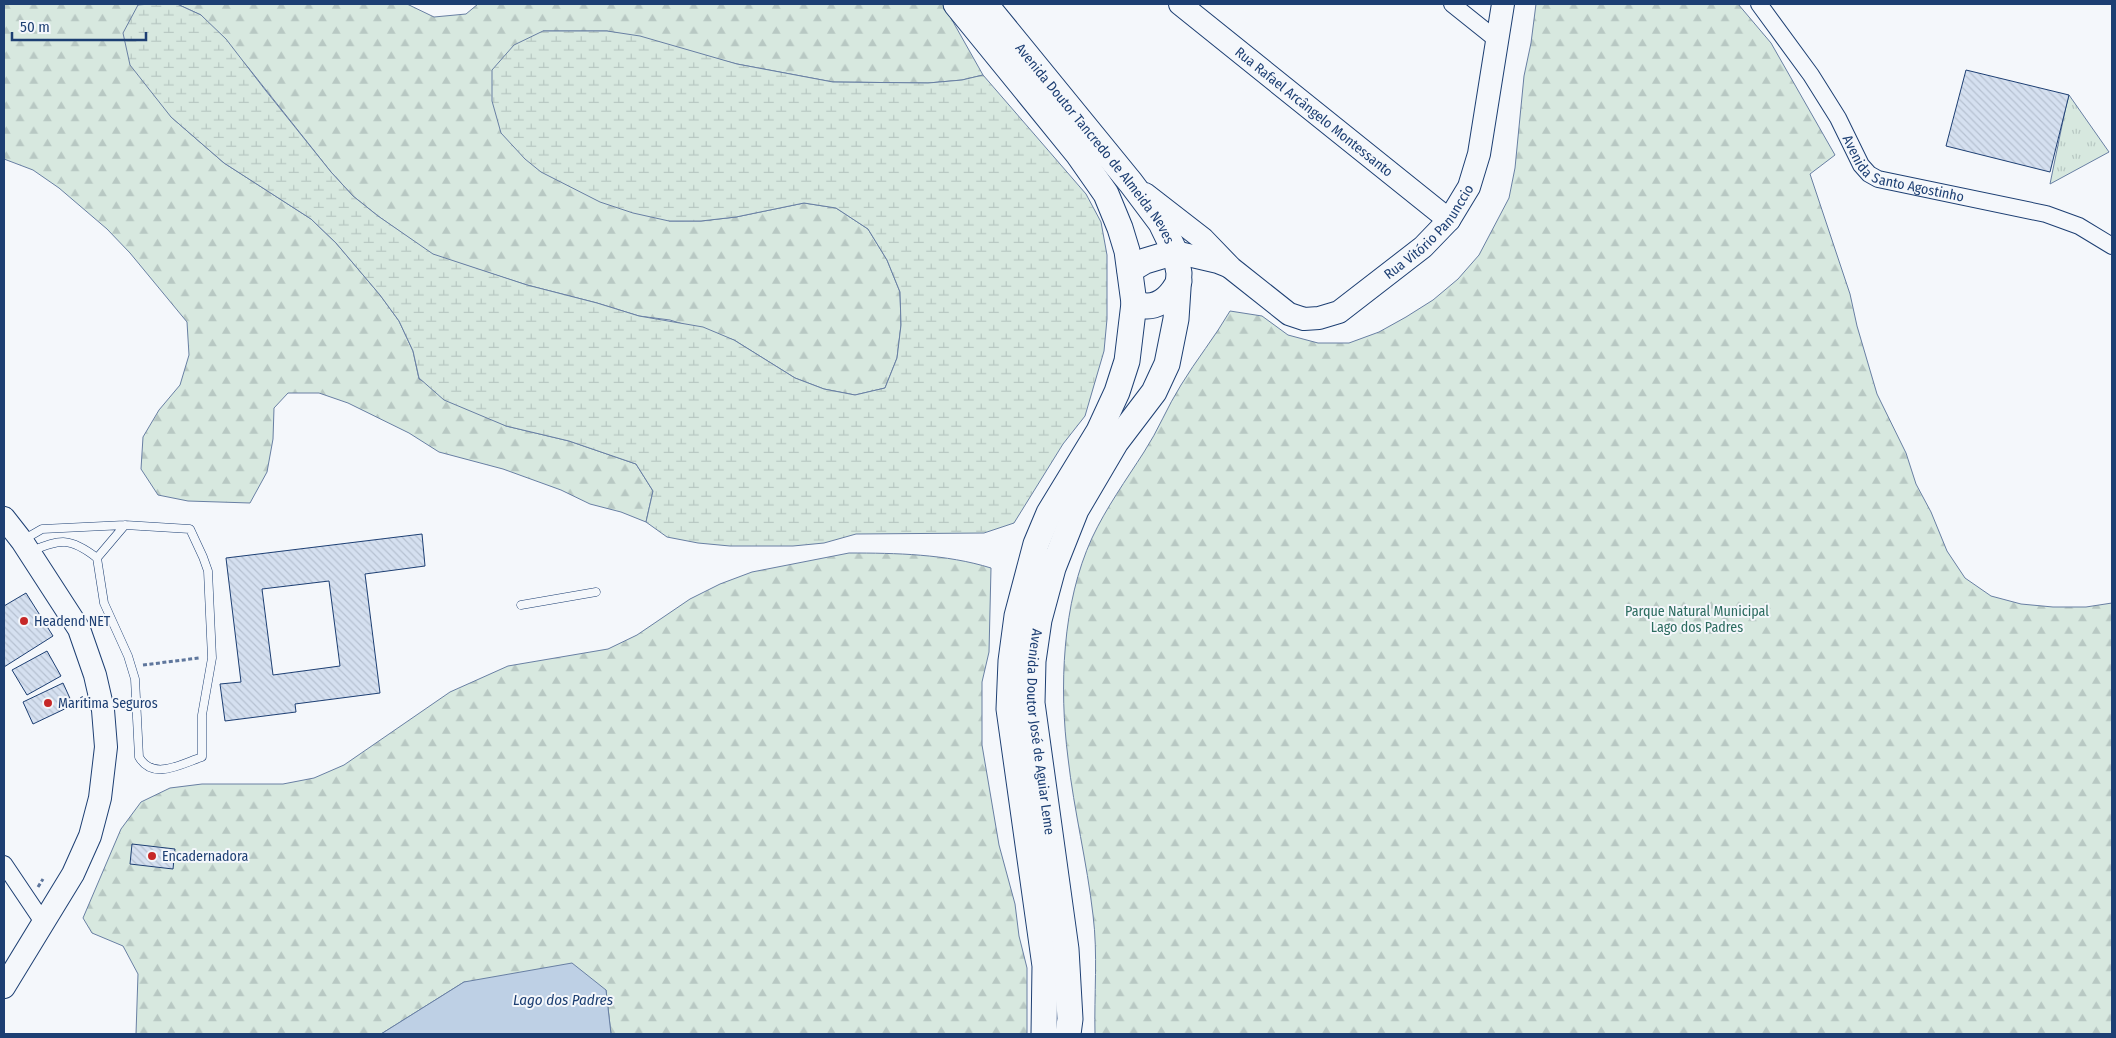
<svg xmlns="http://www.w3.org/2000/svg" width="2116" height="1038" viewBox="0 0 2116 1038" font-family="'Fira Sans Condensed',sans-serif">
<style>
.grass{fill:url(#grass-tufts);stroke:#687fa3}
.forest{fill:url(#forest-firs);stroke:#687fa3}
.wetland{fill:url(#wetland-marsh);stroke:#687fa3}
.water{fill:#bed0e5;stroke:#687fa3}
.building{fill:url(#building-back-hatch);stroke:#1d3f73;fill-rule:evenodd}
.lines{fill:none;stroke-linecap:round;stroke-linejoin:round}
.lane-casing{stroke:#1d3f73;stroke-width:9}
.street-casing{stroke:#1d3f73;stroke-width:18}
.secondary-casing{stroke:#1d3f73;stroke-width:24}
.primary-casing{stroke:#1d3f73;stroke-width:27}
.path{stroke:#5e769c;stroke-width:3;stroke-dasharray:4 2.5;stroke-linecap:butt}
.lane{stroke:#f4f7fb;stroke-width:8}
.street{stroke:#f4f7fb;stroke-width:16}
.secondary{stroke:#f4f7fb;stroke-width:22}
.primary{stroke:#f4f7fb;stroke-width:25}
.poi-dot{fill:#c62828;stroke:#f4f7fb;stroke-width:2}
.labels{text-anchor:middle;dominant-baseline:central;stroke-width:4;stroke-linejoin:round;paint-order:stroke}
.street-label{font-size:14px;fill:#1d3f73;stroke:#f4f7fb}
.park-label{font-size:14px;fill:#2c6c60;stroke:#f4f7fb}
.poi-label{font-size:14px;fill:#1d3f73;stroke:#f4f7fb;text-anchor:start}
.water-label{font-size:15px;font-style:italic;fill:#1d3f73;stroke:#f4f7fb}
</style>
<defs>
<pattern id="grass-tufts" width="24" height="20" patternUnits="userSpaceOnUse" patternTransform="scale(1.25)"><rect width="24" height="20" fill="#d7e8df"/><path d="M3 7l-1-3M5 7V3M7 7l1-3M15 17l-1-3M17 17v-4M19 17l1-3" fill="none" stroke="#b8c8c3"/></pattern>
<pattern id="forest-firs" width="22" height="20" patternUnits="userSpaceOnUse" patternTransform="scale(1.25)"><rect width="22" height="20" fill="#d7e8df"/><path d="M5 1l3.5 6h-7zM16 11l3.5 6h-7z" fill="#b8c8c3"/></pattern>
<pattern id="wetland-marsh" width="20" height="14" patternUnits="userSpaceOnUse" patternTransform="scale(1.25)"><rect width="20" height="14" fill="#d7e8df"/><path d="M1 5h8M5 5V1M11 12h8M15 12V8" fill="none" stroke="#b8c8c3"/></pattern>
<pattern id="building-back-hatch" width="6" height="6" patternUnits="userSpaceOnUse" patternTransform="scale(1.25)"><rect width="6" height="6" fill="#d5e0f0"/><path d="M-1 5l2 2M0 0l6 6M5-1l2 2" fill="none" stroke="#b6c1d1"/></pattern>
</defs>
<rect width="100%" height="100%" fill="#f4f7fb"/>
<!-- grass -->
<path class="grass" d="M 2069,95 L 2109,152 L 2050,184 L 2066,106 Z"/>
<!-- forest -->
<path class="forest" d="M 4,4 L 150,4 L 138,5 L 171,117 L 224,163 L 311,219 L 336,243 L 380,295 L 399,321 L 413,351 L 419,379 L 506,426 L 569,441 L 636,464 L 653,491 L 646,522 L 621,512 L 590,504 L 561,490 L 503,469 L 439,452 L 409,433 L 348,403 L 319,393 L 288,393 L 274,408 L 273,439 L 267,472 L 250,503 L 188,501 L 158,495 L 141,469 L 143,437 L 159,410 L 180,385 L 189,355 L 187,322 L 130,253 L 107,229 L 59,188 L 33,170 L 4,159 Z
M 177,4 L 407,4 L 434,17 L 466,14 L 478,4 L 943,4 L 983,75 L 962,80 L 928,83 L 833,82 L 737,64 L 607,31 L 543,31 L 669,221 L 701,221 L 736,217 L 804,203 L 836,208 L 868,229 L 887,260 L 900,292 L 901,325 L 897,358 L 885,388 L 855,395 L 824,389 L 795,378 L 734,340 L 670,320 L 639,316 L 597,303 L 527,285 L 433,255 L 378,216 L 353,196 L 331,172 L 247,66 L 201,15 Z
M 1536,4 L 1738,4 L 1771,43 L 1835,155 L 1810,174 L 1850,294 L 1857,326 L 1877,394 L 1906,453 L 1916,484 L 1931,512 L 1947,551 L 1965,578 L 1991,596 L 2021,604 L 2053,607 L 2086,607 L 2112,603 L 2112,1034 L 1095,1034 C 1094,995 1098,954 1093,915 C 1087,862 1074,811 1068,758 C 1059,688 1062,603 1092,538 C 1106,508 1126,480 1144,452 C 1158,431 1167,407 1181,385 C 1196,360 1215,337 1230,311 L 1262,316 L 1288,335 L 1318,343 L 1349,343 L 1379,332 L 1406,317 L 1433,300 L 1458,279 L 1479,255 L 1509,198 L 1515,168 L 1524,76 L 1531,43 Z
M 849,553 C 896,553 946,554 991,568 L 989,652 L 982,682 L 982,745 L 999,845 L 1015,904 L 1019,936 L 1027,968 L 1027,1034 L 611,1034 L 606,990 L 464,982 L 381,1034 L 136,1034 L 138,974 L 123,946 L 92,933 L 83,918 L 121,829 L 141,802 L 170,788 L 202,784 L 283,784 L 314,778 L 344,765 L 450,692 L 508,666 L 608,649 L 637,635 L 690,599 L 720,584 L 752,572 Z"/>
<!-- wetland -->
<path class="wetland" d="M 150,4 L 177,4 L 201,15 L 226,39 L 266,91 L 331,172 L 353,196 L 378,216 L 433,254 L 527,285 L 597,303 L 639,316 L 703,327 L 734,340 L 795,378 L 824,389 L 855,395 L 885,388 L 897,358 L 901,325 L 900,292 L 887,260 L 868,229 L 836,208 L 804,203 L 736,217 L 701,221 L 669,221 L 633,213 L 600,202 L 541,172 L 525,159 L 501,133 L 492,101 L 492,70 L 514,45 L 543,31 L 607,31 L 640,36 L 737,64 L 833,82 L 928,83 L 962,80 L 983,75 L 1086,194 L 1101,222 L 1107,255 L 1107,319 L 1104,351 L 1085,416 L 1063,444 L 1014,523 L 984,533 L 856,534 L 824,543 L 793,546 L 730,546 L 698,543 L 667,537 L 646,522 L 653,491 L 636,464 L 569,441 L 506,426 L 444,400 L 419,378 L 413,351 L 399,321 L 380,295 L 336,243 L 311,219 L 224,163 L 171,117 L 130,65 L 123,33 L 138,5 Z"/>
<!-- water -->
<path class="water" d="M 572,963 L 606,990 L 611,1034 L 381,1034 L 464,982 Z"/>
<!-- building -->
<path class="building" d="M 1966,70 L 2069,95 L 2050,172 L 1946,146 Z
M 422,534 L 425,566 L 365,574 L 380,693 L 295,704 L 296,712 L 225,721 L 220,684 L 241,682 L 226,558 ZM 329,581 L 340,666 L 273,675 L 262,589 Z
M 26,593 L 53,636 L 4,667 L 4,606 Z
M 47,651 L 61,676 L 27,695 L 12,670 Z
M 63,683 L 73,705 L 33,724 L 23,702 Z
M 132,844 L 175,849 L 173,869 L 130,864 Z"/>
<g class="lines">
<defs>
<path id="lane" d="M 23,540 L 42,529 L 125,525 L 190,529 L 203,557 L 208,571 L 212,658 L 202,715 L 202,757 C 181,764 153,781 139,757 L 135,679 L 128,656 L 104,603 L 97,558 C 70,537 61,539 31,551
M 97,558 L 125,525
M 521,605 L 596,592"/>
<g id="street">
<path d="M 1452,4 L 1497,40"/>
<path id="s1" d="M 1759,4 L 1811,75 L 1838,118 L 1861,165 L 1869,174 L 1878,179 L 2046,214 L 2079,226 L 2112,246"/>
<path d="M 4,864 L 43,922"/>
</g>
<g id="secondary">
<path id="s2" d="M 1180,4 L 1449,220"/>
<path id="s3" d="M 1145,194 L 1203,239 L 1231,268 L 1289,314 L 1304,319 L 1319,318 L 1339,312 L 1423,247 L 1449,220 L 1469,187 L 1479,154 L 1503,4"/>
<path d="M 1175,252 L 1218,262 L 1228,266"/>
<path d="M 4,518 L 22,541 L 79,629 L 95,675 L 103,710 L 106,747 L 100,798 L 90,836 L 73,874 L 4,987"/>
</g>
<g id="primary">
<path d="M 956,4 L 1078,154 L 1106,194 L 1120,228 L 1127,251 L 1134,303 L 1127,361 L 1117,392 L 1099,431 L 1049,513 L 1036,544 L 1017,616 L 1011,661 L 1009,709 L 1045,966 L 1044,1034"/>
<path id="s4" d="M 985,4 L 1131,183 L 1161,223 L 1175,252 L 1179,273 L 1176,319 L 1167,364 L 1154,392 L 1116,442 L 1076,510 L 1053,568 L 1039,620 L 1033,661 L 1032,703 L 1066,949 L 1070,1019 L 1068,1034"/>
<path d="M 1130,270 L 1145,261 L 1175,252"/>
<path d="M 1134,303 C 1154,312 1170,299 1179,281"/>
</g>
</defs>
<!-- lane casing -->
<use href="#lane" class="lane-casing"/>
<!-- street casing -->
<use href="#street" class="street-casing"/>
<!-- secondary casing -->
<use href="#secondary" class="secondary-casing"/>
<!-- primary casing -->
<use href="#primary" class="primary-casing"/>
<!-- path -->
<path class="path" d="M 143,665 L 199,658
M 38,887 L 43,879"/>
<!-- lane -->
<use href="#lane" class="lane"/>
<!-- street -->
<use href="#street" class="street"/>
<!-- secondary -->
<use href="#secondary" class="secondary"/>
<!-- primary -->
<use href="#primary" class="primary"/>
</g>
<!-- markers -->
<g class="poi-dot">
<circle cx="24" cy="621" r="5"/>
<circle cx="48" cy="703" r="5"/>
<circle cx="152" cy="856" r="5"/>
</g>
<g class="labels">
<!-- street labels -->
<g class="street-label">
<text stroke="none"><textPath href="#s2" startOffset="172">Rua Rafael Arcângelo Montessanto</textPath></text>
<text stroke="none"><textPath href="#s4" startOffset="178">Avenida Doutor Tancredo de Almeida Neves</textPath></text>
<text stroke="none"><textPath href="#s1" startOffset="230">Avenida Santo Agostinho</textPath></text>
<text stroke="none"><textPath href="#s3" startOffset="361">Rua Vitório Panunccio</textPath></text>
<text stroke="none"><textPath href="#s4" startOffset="828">Avenida Doutor José de Aguiar Leme</textPath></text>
</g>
<!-- park labels -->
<g class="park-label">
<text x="1697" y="611">Parque Natural Municipal<tspan x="1697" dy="16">Lago dos Padres</tspan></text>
</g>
<!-- poi labels -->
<g class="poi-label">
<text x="34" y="621">Headend NET</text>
<text x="58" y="703">Marítima Seguros</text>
<text x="162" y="856">Encadernadora</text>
</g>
<!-- water labels -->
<g class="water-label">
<text x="563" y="1000">Lago dos Padres</text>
</g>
</g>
<!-- border -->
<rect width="2116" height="1038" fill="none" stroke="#1d3f73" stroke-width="10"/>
<!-- scale -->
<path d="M12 32v8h134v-8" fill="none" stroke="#1d3f73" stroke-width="2.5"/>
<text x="20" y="32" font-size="15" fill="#1d3f73" stroke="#f4f7fb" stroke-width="4" paint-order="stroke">50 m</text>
</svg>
